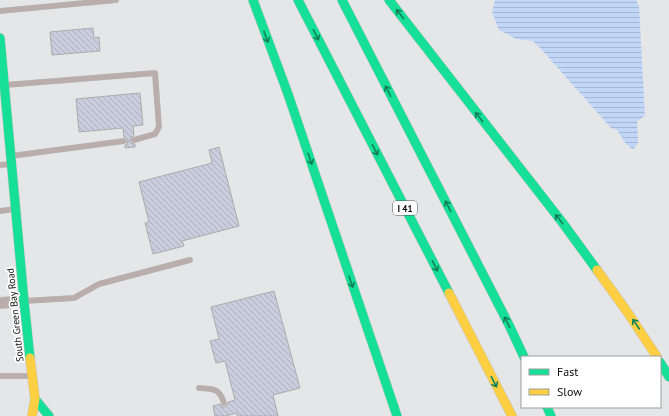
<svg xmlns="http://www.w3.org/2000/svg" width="669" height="416" viewBox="0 0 669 416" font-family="'PT Sans',sans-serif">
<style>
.water{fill:url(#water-rules)}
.building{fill:url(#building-back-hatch);stroke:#abacae}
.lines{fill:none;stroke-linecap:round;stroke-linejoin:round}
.lane-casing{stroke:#c3c3c4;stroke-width:6}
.street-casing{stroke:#c3c3c4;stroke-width:12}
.fast-casing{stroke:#c3c3c4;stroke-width:10}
.slow-casing{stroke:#c3c3c4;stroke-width:10}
.lane{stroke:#baaead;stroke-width:5.5}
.street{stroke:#baaead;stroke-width:11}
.fast{stroke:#16e098;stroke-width:9}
.slow{stroke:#ffcf43;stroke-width:9}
.oneway{stroke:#128159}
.labels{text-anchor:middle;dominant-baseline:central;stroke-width:3.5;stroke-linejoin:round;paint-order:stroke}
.shield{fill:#fff;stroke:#555556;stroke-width:1}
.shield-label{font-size:9px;font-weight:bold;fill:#0c0c0d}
.street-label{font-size:10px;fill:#0c0c0d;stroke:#fff}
</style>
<defs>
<pattern id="water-rules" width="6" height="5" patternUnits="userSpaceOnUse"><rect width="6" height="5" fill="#c2d7f7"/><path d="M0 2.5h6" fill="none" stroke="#a6b7d3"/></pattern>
<pattern id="building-back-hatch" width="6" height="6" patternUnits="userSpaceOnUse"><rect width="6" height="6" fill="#cacddd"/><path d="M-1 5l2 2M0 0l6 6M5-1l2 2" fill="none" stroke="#acafbc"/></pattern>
</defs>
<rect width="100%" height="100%" fill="#e5e6e8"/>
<!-- water -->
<path class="water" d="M 495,0 L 636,0 L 639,6 L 645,116 L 637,121 L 638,143 L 633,150 L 626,144 L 617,130 L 611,128 L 541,49 L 533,41 L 516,39 L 499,30 L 492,12 Z"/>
<!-- building -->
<path class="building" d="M 93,28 L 94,38 L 99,37 L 100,51 L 52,55 L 50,32 Z
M 140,93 L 143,125 L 133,126 L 134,136 L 131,137 L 130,139 L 131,143 L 135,144 L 135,147 L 125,148 L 125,145 L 127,144 L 128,141 L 127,138 L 124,137 L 123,128 L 79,132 L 76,99 Z
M 219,147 L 239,226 L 182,241 L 184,246 L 153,254 L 145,223 L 149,222 L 139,182 L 212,163 L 209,150 Z
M 274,291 L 300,388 L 273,395 L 278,416 L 237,416 L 237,413 L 226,416 L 215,416 L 213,406 L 220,404 L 222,407 L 225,407 L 228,405 L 228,402 L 235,400 L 225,361 L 216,363 L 210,341 L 219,339 L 211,307 Z"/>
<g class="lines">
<defs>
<path id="lane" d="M 0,11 L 116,0
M 5,85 L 155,73 L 159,127 L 155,134 L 134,140
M 11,156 L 124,141
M 0,165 L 11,164
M 0,211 L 15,209
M 24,301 L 74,298 L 99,284 L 190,260
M 0,376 L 32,376
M 199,388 C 214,389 219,388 224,403"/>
<path id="street" d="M 0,303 L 24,301"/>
<path id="fast" d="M 253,0 L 288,94 L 397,416
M 298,0 L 449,293
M 342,0 L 509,325 L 524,357
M 389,0 L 562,222 L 597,270
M 0,38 L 24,301 L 30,358
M 660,362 L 669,377
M 35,399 L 49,416
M 547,407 L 551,416"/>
<path id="slow" d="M 597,270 L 628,313 L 657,357
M 449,293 L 512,416
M 30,358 L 35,399 L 32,416"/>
</defs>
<!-- lane casing -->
<use href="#lane" class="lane-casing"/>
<!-- street casing -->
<use href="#street" class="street-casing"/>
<!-- fast casing -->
<use href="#fast" class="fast-casing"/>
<!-- slow casing -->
<use href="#slow" class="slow-casing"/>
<!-- lane -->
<use href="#lane" class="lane"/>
<!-- street -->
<use href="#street" class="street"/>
<!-- fast -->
<use href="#fast" class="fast"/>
<!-- slow -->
<use href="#slow" class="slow"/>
</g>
<!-- one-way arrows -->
<defs><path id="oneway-shaft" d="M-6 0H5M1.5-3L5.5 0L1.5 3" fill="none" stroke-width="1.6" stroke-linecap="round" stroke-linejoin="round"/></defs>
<g class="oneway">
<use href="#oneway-shaft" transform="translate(400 14) rotate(-128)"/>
<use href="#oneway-shaft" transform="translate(316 35) rotate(63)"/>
<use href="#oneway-shaft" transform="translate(266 37) rotate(70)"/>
<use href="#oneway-shaft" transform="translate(388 91) rotate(-117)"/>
<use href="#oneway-shaft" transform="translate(479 117) rotate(-128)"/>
<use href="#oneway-shaft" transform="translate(375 150) rotate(63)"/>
<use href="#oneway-shaft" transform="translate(310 159) rotate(71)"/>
<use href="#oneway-shaft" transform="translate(448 206) rotate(-117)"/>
<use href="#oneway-shaft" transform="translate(559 219) rotate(-128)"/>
<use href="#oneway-shaft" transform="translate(435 266) rotate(63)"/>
<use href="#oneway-shaft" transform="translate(351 282) rotate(71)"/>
<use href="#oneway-shaft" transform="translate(507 322) rotate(-117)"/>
<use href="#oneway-shaft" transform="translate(636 324) rotate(-124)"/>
<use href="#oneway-shaft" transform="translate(494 382) rotate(63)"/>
</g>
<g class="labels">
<!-- shield labels -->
<rect class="shield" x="393" y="201" width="24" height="14" rx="3"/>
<g class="shield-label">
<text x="405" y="208">I 41</text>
</g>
<!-- street labels -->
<g class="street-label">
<text transform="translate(15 315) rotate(-96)">South Green Bay Road</text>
</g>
</g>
<!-- legend -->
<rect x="521" y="356" width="140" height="52" fill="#ffffff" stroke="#9e9e9e"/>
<rect x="529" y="369" width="20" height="6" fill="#16e098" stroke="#9e9e9e"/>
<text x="557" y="376" font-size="12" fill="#0c0c0d">Fast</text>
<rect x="529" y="389" width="20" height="6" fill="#ffcf43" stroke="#9e9e9e"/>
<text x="557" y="396" font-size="12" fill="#0c0c0d">Slow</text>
</svg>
